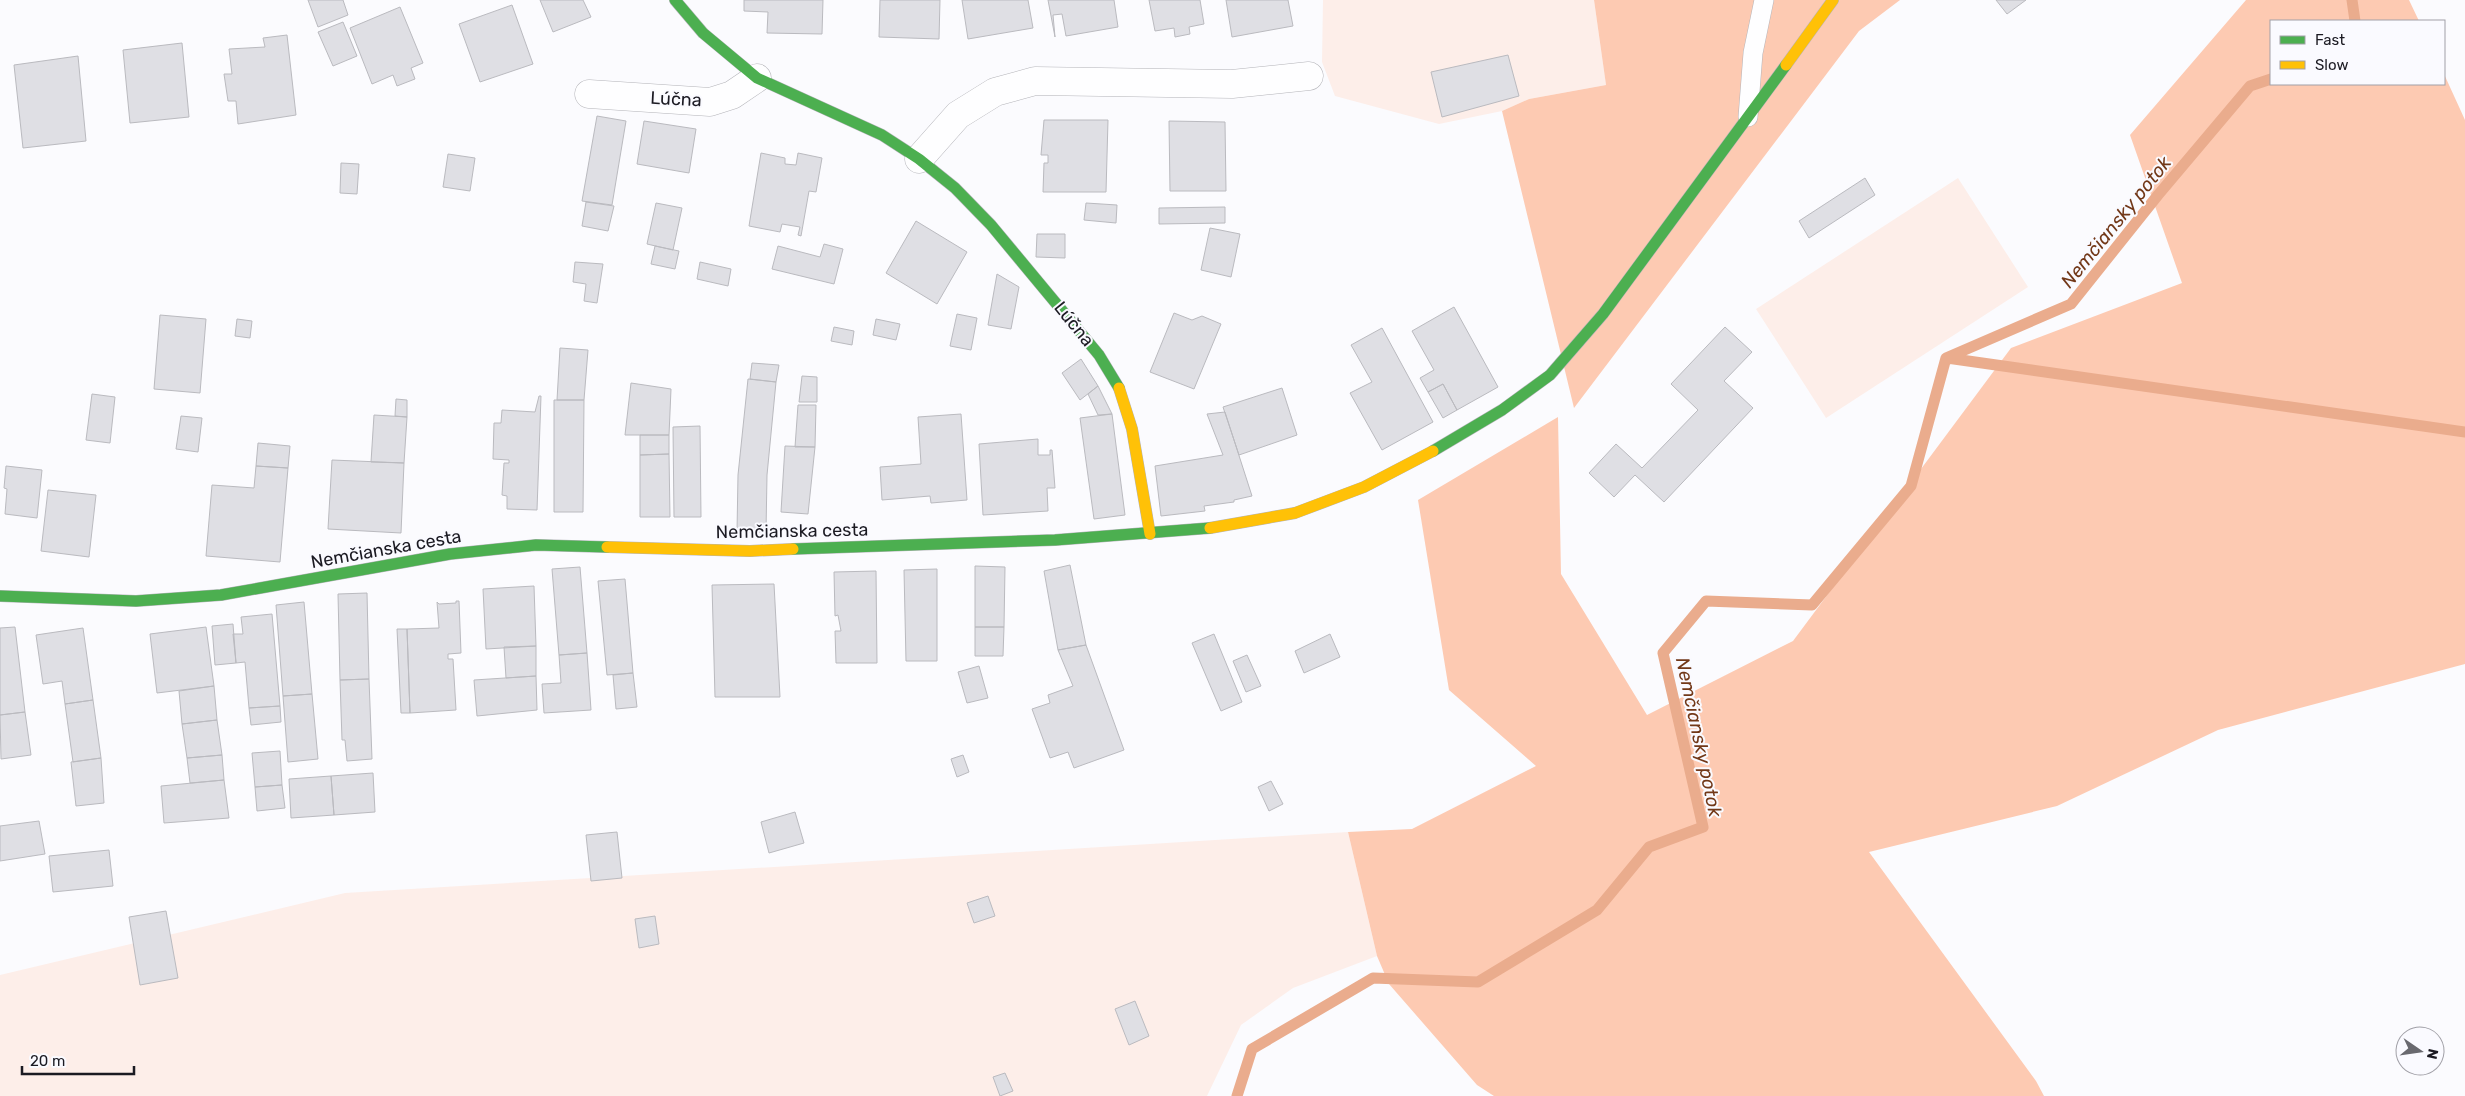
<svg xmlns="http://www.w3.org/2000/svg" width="2465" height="1096" viewBox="0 0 2465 1096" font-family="Rubik,sans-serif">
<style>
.green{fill:#fdeee9}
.forest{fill:#fdcab2}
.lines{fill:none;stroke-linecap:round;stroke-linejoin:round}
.stream{stroke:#eaac8d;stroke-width:11}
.building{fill:#dfdfe4;stroke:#bababf}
.lane-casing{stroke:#b4b4b9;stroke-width:20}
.street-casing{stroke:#b4b4b9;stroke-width:29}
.fast-casing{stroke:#b4b4b9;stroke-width:12}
.slow-casing{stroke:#b4b4b9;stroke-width:12}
.lane{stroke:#fefeff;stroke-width:19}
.street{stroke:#fefeff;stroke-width:28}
.fast{stroke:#4caf50;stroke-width:11}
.slow{stroke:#ffc107;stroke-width:11}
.labels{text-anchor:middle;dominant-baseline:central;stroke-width:4;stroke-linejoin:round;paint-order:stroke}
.street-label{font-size:18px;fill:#1b1a22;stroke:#fafaff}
.water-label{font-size:19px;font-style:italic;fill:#723818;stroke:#fafaff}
</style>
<rect width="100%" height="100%" fill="#fbfbfe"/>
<!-- green -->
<path class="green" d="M 1323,0 L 1594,0 L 1606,85 L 1529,99 L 1502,111 L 1439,124 L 1335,96 L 1322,62 Z
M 1958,178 L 2028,287 L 1826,418 L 1756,309 Z
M 1348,832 L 1377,956 L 1293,988 L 1241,1025 L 1207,1096 L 0,1096 L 0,975 L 345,893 Z"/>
<!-- forest -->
<path class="forest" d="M 1594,0 L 1900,0 L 1859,31 L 1574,408 L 1502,111 L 1529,99 L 1606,85 Z
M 2246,0 L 2409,0 L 2419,21 L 2271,21 L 2271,84 L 2444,84 L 2444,74 L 2465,120 L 2465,664 L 2218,730 L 2057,806 L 1869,852 L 2036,1081 L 2044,1096 L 1494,1096 L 1477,1085 L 1389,984 L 1377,956 L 1348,832 L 1412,829 L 1536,766 L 1449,690 L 1418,500 L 1558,417 L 1561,574 L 1647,715 L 1793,641 L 2011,348 L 2182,283 L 2130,135 Z"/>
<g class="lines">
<!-- stream -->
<path class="stream" d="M 2352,0 L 2355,21
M 1947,358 L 2465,432
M 1237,1096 L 1252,1049 L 1373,978 L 1478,982 L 1597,910 L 1649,847 L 1703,827 L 1663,653 L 1706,601 L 1812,605 L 1911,486 L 1946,358 L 2071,304 L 2158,195 L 2250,86 L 2271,79"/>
</g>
<!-- building -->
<path class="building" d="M 308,0 L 343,0 L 348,15 L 318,27 Z
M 540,0 L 583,0 L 591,17 L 553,32 Z
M 744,0 L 823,0 L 822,34 L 767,33 L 768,12 L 744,11 Z
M 880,0 L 940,0 L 939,39 L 879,37 Z
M 962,0 L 1028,0 L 1033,28 L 968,39 Z
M 1048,0 L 1114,0 L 1118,27 L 1066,36 L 1062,14 L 1053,15 L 1055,37 Z
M 1149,0 L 1200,0 L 1204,24 L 1189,27 L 1190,34 L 1175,37 L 1174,28 L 1155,31 Z
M 1226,0 L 1288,0 L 1293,26 L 1232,37 Z
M 1996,0 L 2026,0 L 2007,14 Z
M 512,5 L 533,64 L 480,82 L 459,24 Z
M 400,7 L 423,63 L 411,68 L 415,79 L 397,86 L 393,75 L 372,84 L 350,28 Z
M 343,22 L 357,56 L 333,66 L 318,32 Z
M 287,35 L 296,115 L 238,124 L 236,101 L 228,101 L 224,74 L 232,74 L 229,49 L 265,47 L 263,38 Z
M 182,43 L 189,117 L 130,123 L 123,50 Z
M 1508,55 L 1519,96 L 1442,117 L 1431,72 Z
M 78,56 L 86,141 L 23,148 L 14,65 Z
M 597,116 L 626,121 L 612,205 L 582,201 Z
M 1044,120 L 1108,120 L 1106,192 L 1043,192 L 1044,163 L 1048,163 L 1048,155 L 1041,155 Z
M 644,121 L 696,129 L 689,173 L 637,164 Z
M 1169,121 L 1225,122 L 1226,191 L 1170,191 Z
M 761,153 L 785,158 L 785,164 L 796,165 L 798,153 L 822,158 L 816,192 L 809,191 L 801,236 L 798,235 L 800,227 L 782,224 L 780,232 L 749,226 Z
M 448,154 L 475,158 L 470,191 L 443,187 Z
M 341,163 L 359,164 L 357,194 L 340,193 Z
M 1865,178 L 1875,195 L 1809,238 L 1799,221 Z
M 586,202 L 614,206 L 608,231 L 582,226 Z
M 656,203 L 682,208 L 673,250 L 647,244 Z
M 1086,203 L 1117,205 L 1116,223 L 1084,220 Z
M 1225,207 L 1225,223 L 1159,224 L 1159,208 Z
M 916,221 L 967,252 L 937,304 L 886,273 Z
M 1210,228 L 1240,234 L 1231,277 L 1201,270 Z
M 1037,234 L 1065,234 L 1065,258 L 1036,257 Z
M 824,244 L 843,249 L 834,284 L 772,269 L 778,246 L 820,257 Z
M 655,246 L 679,251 L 675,269 L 651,264 Z
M 575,262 L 603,264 L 597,303 L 584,301 L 586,284 L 573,282 Z
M 700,262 L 731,269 L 728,286 L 697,279 Z
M 997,274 L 1019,287 L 1011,329 L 988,325 Z
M 1454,307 L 1498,387 L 1457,410 L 1443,384 L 1428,392 L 1420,378 L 1434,370 L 1412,331 Z
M 1174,313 L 1192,320 L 1202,316 L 1221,324 L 1194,389 L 1150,372 Z
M 957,314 L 977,318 L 971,350 L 950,346 Z
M 160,315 L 206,319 L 200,393 L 154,389 Z
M 237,319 L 252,321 L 250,338 L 235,336 Z
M 876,319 L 900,324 L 896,340 L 873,335 Z
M 834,327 L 854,331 L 852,345 L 831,341 Z
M 1725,327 L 1752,352 L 1724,381 L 1753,408 L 1664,502 L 1635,475 L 1614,497 L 1589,473 L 1616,444 L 1642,468 L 1698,410 L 1671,384 Z
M 1382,328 L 1433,422 L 1382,450 L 1350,393 L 1372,382 L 1351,345 Z
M 560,348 L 588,350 L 584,400 L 557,400 Z
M 1081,359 L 1098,386 L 1080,400 L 1062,373 Z
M 752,363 L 779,365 L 776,382 L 750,379 Z
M 802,376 L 817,377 L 817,402 L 799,402 Z
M 748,379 L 776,382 L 767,475 L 766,532 L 737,532 L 738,475 Z
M 631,383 L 671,389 L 669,435 L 625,435 Z
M 1443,384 L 1457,410 L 1443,418 L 1428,392 Z
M 1098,386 L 1112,414 L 1098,415 L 1088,394 Z
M 1282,388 L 1297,435 L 1239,455 L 1223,407 Z
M 92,394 L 115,397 L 110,443 L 86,440 Z
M 539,396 L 541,396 L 537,510 L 507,509 L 507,496 L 502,495 L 504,463 L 509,463 L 509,460 L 493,459 L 494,423 L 501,423 L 502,410 L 535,412 Z
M 396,399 L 407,400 L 407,417 L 395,416 Z
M 554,400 L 584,400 L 583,512 L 554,512 Z
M 798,405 L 816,405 L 815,447 L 795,447 Z
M 1225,412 L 1252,496 L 1234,500 L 1234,502 L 1204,506 L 1205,511 L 1161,516 L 1155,466 L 1223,455 L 1207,414 Z
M 961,414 L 967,500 L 931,503 L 930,496 L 882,500 L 880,467 L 921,464 L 918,417 Z
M 1112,414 L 1125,515 L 1094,519 L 1080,418 Z
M 374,415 L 407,417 L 404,463 L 371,462 Z
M 181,416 L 202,418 L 198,452 L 176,449 Z
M 700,426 L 701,517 L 674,517 L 673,427 Z
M 640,435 L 669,435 L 669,454 L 640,455 Z
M 1038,439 L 1038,455 L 1050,455 L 1050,450 L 1052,450 L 1055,488 L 1047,488 L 1048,511 L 983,515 L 979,444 Z
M 258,443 L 290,446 L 288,468 L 256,466 Z
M 785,446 L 815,447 L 808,514 L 781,512 Z
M 669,454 L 670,517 L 640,517 L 640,455 Z
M 332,460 L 404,463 L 401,533 L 328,529 Z
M 6,466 L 42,470 L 37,518 L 5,514 L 7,489 L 4,488 Z
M 256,466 L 288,468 L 280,562 L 206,556 L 212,485 L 254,488 Z
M 48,490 L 96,495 L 89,557 L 41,551 Z
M 1070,565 L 1086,645 L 1058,650 L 1044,571 Z
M 975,566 L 1005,567 L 1004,627 L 975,627 Z
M 580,567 L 587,653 L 559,655 L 552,569 Z
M 937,569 L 937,661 L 906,661 L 904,570 Z
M 876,571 L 877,663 L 836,663 L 835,631 L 841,631 L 838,615 L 835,616 L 834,572 Z
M 625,579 L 633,673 L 607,675 L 598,581 Z
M 774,584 L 780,697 L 715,697 L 712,585 Z
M 534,586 L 536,646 L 486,649 L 483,589 Z
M 367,593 L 369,679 L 340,680 L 338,594 Z
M 456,601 L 459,601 L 461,653 L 448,654 L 448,659 L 453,659 L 456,710 L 410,713 L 407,629 L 439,628 L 437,602 L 439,604 L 456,603 Z
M 304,602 L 312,694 L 283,696 L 276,605 Z
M 272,614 L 280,706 L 249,708 L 245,662 L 236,663 L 233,634 L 243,634 L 241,617 Z
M 233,624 L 236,663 L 215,665 L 212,626 Z
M 15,627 L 25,712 L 0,715 L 0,628 Z
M 206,627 L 214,686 L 157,693 L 150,634 Z
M 975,627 L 1004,627 L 1003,656 L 975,656 Z
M 83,628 L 93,700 L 65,704 L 62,681 L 43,684 L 36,635 Z
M 397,629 L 407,629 L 410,713 L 401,713 Z
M 1214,634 L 1242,702 L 1221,711 L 1192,643 Z
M 1330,634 L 1340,657 L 1304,673 L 1295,651 Z
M 1086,645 L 1124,750 L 1074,768 L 1068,752 L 1050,758 L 1032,709 L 1050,703 L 1048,695 L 1073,686 L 1058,650 Z
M 536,646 L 536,676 L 506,678 L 504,647 Z
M 587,653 L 591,710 L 544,713 L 542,684 L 561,683 L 559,655 Z
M 1247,655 L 1261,686 L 1246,692 L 1233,661 Z
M 979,666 L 988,698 L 967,703 L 958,672 Z
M 633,673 L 637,707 L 616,709 L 613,675 Z
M 536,676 L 537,710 L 477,716 L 474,680 Z
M 369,679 L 372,759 L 347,761 L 345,740 L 342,740 L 340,680 Z
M 214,686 L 217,720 L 182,724 L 179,691 Z
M 312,694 L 318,759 L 288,762 L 283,696 Z
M 93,700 L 101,758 L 73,762 L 65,704 Z
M 280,706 L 281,722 L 251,725 L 249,708 Z
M 25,712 L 31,755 L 1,759 L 0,715 Z
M 217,720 L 222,755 L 187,758 L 182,724 Z
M 280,751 L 282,785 L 255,787 L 252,753 Z
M 222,755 L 224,780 L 190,783 L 187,758 Z
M 963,755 L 969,772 L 957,777 L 951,759 Z
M 101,758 L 104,803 L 76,806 L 71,762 Z
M 373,773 L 375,812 L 334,815 L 331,776 Z
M 331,776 L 334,815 L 291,818 L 289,779 Z
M 224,780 L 229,818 L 164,823 L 161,786 Z
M 1271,781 L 1283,804 L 1269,811 L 1258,787 Z
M 282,785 L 285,808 L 257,811 L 255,787 Z
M 795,812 L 804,843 L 769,853 L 761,822 Z
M 39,821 L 45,854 L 0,861 L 0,826 Z
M 617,832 L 622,878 L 591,881 L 586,835 Z
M 109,850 L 113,886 L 53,892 L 49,856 Z
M 988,896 L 995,916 L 974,923 L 967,903 Z
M 166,911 L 178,978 L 140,985 L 129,917 Z
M 655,916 L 659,944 L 639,948 L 635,919 Z
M 1135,1001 L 1149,1036 L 1129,1045 L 1115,1009 Z
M 1005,1073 L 1013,1091 L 1000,1096 L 993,1077 Z"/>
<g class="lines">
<defs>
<path id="lane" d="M 1748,117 L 1753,53 L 1764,0"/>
<path id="street" d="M 589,94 L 710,102 L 732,95 L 757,78
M 919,159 L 958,115 L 995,92 L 1035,81 L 1232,84 L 1309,76"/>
<path id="fast" d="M 675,0 L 703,33 L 757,78 L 882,135 L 919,159 L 955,188 L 991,225 L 1099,355 L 1119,388
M 1433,451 L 1502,410 L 1550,375 L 1603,314 L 1786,65
M 793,549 L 1055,540 L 1210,528
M 0,596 L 136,601 L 221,595 L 450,554 L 536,545 L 607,547"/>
<path id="slow" d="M 1786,65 L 1833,0
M 1119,388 L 1132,429 L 1150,534
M 1210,528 L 1295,513 L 1364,487 L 1433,451
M 607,547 L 750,551 L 793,549"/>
</defs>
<!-- lane casing -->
<use href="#lane" class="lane-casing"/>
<!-- street casing -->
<use href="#street" class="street-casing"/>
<!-- fast casing -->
<use href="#fast" class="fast-casing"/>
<!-- slow casing -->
<use href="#slow" class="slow-casing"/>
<!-- lane -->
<use href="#lane" class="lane"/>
<!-- street -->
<use href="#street" class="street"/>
<!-- fast -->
<use href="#fast" class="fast"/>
<!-- slow -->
<use href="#slow" class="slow"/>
</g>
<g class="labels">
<!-- street labels -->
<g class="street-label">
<text transform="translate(676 99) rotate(3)">Lúčna</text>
<text transform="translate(1074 324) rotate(51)">Lúčna</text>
<text transform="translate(792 531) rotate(-1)">Nemčianska cesta</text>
<text transform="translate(386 549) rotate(-10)">Nemčianska cesta</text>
</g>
<!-- water labels -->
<g class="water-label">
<text transform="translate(2116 222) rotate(-51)">Nemčiansky potok</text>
<text transform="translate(1699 737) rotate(78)">Nemčiansky potok</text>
</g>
</g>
<!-- legend -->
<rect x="2270" y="20" width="175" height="65" fill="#fafaff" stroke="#a1a0a7"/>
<rect x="2280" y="36" width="25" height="8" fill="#4caf50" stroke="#a1a0a7"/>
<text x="2315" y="45" font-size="15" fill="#1b1a22">Fast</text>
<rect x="2280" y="61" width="25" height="8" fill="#ffc107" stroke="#a1a0a7"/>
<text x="2315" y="70" font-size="15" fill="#1b1a22">Slow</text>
<!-- north arrow -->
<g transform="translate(2420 1051) rotate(103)"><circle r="24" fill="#fafaff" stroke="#a1a0a7"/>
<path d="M0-4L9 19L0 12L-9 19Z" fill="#69696f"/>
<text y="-8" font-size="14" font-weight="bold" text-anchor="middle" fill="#1b1a22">N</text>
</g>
<!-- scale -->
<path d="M22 1066v8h112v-8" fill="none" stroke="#1b1a22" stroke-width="2.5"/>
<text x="30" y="1066" font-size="15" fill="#1b1a22" stroke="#fafaff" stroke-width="4" paint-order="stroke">20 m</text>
</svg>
